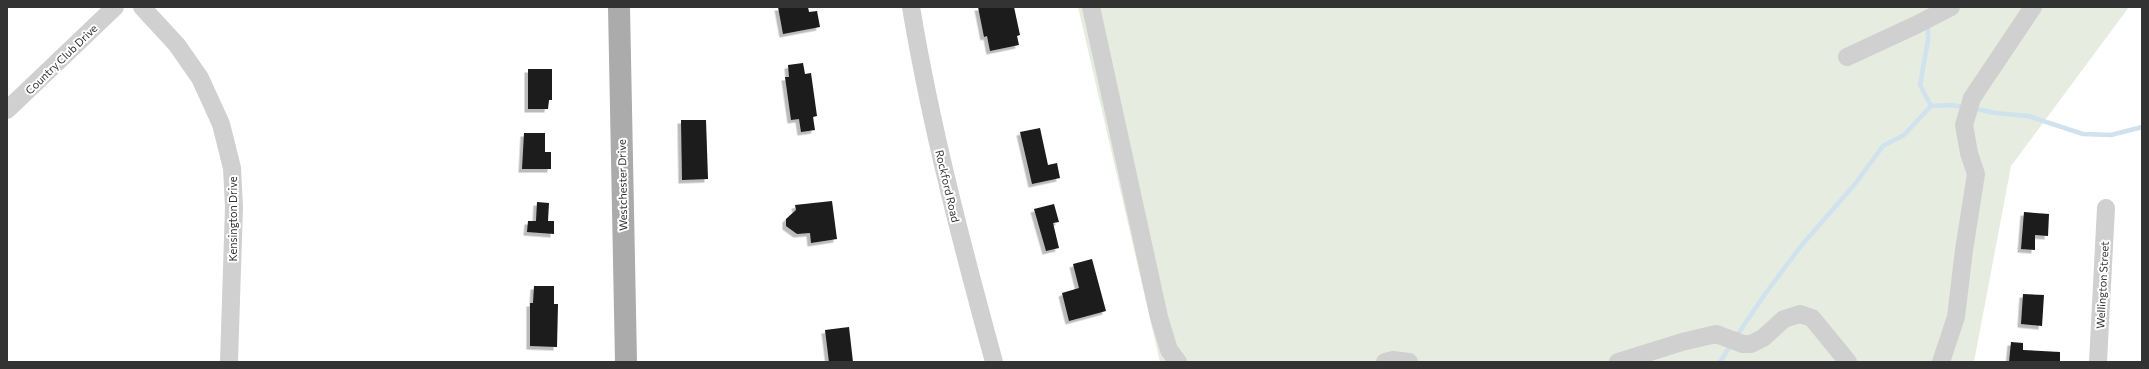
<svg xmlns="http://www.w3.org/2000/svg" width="2149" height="369" viewBox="0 0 2149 369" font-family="Commissioner,sans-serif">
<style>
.green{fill:#e6ecdf}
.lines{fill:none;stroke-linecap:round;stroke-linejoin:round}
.stream{stroke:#cfe2ee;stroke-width:4.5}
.building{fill:#1a1a1a;filter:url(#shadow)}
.minor{stroke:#d0d0d0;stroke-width:18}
.major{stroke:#ababab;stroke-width:22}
.labels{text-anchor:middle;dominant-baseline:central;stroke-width:4;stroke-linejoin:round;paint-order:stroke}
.street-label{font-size:11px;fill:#333;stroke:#fff}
</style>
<defs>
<filter id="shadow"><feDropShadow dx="-3.5" dy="3.5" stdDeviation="0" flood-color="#0004"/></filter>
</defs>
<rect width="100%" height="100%" fill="#fff"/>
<!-- green -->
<path class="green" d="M 1078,7 L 2129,7 L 2011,166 L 1974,362 L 1160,362 Z"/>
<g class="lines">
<!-- stream -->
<path class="stream" d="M 1928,24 L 1928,40 L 1920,85 L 1931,106
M 1972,108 L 1995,113 L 2028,116 L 2083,134 L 2111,135 L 2142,127
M 1736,337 L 1765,294 L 1801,246 L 1855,184 L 1883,146 L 1904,135 L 1931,106 L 1950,105 L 1965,107
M 1720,362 L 1732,343"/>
</g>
<!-- building -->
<path class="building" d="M 778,7 L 808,7 L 809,12 L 817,11 L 820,27 L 783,34 Z
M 978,7 L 1014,7 L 1020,35 L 1017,36 L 1019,45 L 990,51 L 987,36 L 984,37 Z
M 803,63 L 805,74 L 811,73 L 817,116 L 813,117 L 815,130 L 801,132 L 799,119 L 791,120 L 785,77 L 789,77 L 788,65 Z
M 528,69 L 552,69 L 552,100 L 549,100 L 548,109 L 528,109 Z
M 681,120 L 706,120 L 708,179 L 682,180 Z
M 1040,128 L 1048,165 L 1057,163 L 1060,178 L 1032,184 L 1020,132 Z
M 524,133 L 545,133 L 545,152 L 551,152 L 551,169 L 522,169 Z
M 832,201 L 837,239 L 811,243 L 810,233 L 797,234 L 786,226 L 786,219 L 796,210 L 795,205 Z
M 537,202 L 549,203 L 548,221 L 554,221 L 554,234 L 527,232 L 528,221 L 536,221 Z
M 1054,204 L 1059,222 L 1053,223 L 1059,248 L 1046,251 L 1034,209 Z
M 2024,212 L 2049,214 L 2048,236 L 2035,235 L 2035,250 L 2021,249 Z
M 1092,259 L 1106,311 L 1069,321 L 1062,293 L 1079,288 L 1073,264 Z
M 534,286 L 554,286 L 554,304 L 558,304 L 557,347 L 530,346 L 530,303 L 533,303 Z
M 2023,294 L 2044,295 L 2042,326 L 2021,324 Z
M 849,327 L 853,362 L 829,362 L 825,330 Z
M 2011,342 L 2023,343 L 2023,350 L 2060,352 L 2060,362 L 2009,362 Z"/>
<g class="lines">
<!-- minor -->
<path class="minor" d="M 142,7 L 177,45 L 200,78 L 221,124 L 232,168 L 234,207 L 229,362
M 911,7 C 931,127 962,245 994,362
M 1091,7 L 1159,317 L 1169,350 L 1178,362
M 1847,57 L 1916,25 L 1951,7
M 7,110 L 115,7
M 1385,362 L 1393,360 L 1409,362
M 1618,362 L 1682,342 L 1716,334 L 1743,344 L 1751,344 L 1763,338 L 1784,319 L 1800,314 L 1812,318 L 1848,362
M 1941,362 L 1956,317 L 1964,250 L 1976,174 L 1969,153 L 1964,125 L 1972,98 L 2033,7
M 2098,362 L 2106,208"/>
<!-- major -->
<path class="major" d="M 619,7 L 626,362"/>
</g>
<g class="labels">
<!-- street labels -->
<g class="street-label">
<text transform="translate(61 59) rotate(-44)">Country Club Drive</text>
<text transform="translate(622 185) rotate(-91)">Westchester Drive</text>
<text transform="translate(948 186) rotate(77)">Rockford Road</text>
<text transform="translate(232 219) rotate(-90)">Kensington Drive</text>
<text transform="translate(2102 285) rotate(-87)">Wellington Street</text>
</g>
</g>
<!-- border -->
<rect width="2149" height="369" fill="none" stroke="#333333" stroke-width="16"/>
</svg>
